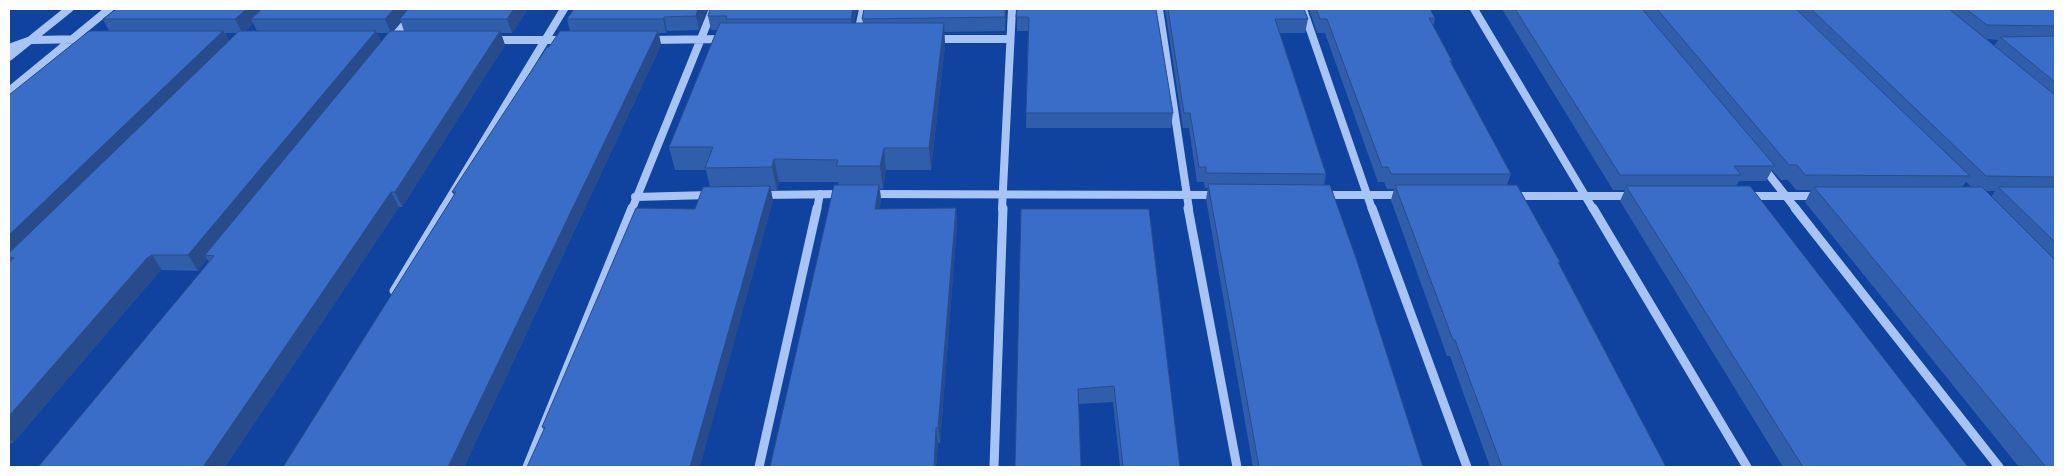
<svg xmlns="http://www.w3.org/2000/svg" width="2064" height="476" viewBox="0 0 2064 476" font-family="Manrope,sans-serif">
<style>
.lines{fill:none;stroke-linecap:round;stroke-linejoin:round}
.minor-far1{stroke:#a8c4f5;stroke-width:8}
.minor{stroke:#a8c4f5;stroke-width:9}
.wall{fill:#315eab;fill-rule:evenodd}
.shaded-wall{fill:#284c8b}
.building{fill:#396dc7;stroke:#284c8b}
</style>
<rect width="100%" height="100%" fill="#1043a0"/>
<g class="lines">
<!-- minor-far1 -->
<path class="minor-far1" d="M 1159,9 L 1189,209
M 1303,9 L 1372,209
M 1474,9 L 1593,209
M 858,33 L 863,9
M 392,39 L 418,9
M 933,39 L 1010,39
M 493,40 L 565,40
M 648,40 L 725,39
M 9,48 L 31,40 L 90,39
M 9,57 L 69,9
M 9,91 L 109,9
M 1763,167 L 1796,209
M 868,194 L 1218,195
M 761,195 L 843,194
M 1323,195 L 1403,195
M 1513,196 L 1633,196
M 1748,196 L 1820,196
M 635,197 L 710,195
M 443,209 L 564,9
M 632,209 L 713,9
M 817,209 L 820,194
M 1002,209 L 1012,9"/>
<!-- minor -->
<path class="minor" d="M 1188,208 L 1237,467
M 1372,208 L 1467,467
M 1593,208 L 1747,467
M 1795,208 L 1999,467
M 394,291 L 444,208
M 527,467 L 632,208
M 759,467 L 817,208
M 994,467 L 1003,208"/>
</g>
<!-- wall -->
<path class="wall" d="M 528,9 L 512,33 L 501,33 L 505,45 L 402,207 L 399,207 L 225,467 L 38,467 L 209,262 L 207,259 L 198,271 L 162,270 L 158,273 L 13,443 L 11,443 L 9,445 L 9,95 L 109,31 L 103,19 ZM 400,22 L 401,22 L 404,31 L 393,31 ZM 253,23 L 257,31 L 245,31 ZM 225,33 L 237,33 L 229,41 ZM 377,33 L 388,33 L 381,42 Z
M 574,9 L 707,9 L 699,30 L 667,31 L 666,33 L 659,33 L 661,45 L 464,467 L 283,467 L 454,195 L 452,192 L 549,47 L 570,31 L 567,19 Z
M 857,9 L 854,23 L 863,23 L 862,19 L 864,9 L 1006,9 L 1005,31 L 944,32 L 945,45 L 931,170 L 886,170 L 883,189 L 880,189 L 881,200 L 879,209 L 956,208 L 957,224 L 940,443 L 938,443 L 936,467 L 770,467 L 839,185 L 838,182 L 779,182 L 777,190 L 771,190 L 773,201 L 544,430 L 542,427 L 710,187 L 706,170 L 675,170 L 669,147 L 717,30 L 711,30 L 708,16 Z
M 1017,9 L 1173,113 L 1171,128 L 1026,128 L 1028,32 L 1028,31 L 1017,31 Z
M 1165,9 L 1304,9 L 1308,19 L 1305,33 L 1280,33 L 1326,174 L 1324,185 L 1423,467 L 1253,467 L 1206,199 L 1208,188 L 1205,188 L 1204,182 L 1197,182 L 1189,128 L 1183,128 Z
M 1309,9 L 1430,9 L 1435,18 L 1433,27 L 1452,61 L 1451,64 L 1511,174 L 1507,185 L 1560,262 L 1559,264 L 1666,467 L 1490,467 L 1450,356 L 1447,356 L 1391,200 L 1394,189 L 1387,189 L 1384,182 L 1378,182 L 1325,33 L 1317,33 Z
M 1502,9 L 2055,9 L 2055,467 L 2019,467 L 1805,202 L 1811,190 L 1796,190 L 1788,180 L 1781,180 L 1772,170 L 1766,181 L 1739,181 L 1736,186 L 1968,467 L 1783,467 L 1620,201 L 1625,190 L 1613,190 ZM 1987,39 L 1998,40 L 1994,46 ZM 1966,182 L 1972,187 L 1962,187 ZM 1986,191 L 1995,191 L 1991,197 Z
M 1021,209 L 1180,467 L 1120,467 L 1113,402 L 1079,404 Z"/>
<!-- shaded-wall -->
<path class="shaded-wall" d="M 247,9 L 268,9 L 251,19 L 253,23 L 242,33 L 235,19 Z
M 394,9 L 411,9 L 400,19 L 401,22 L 391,33 L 385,19 Z
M 514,9 L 528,9 L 512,33 L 507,19 Z
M 698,9 L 707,9 L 699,30 L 696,16 Z
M 853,9 L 857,9 L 852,33 L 851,19 Z
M 1005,9 L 1006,9 L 1005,31 Z
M 664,17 L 667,31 L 666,33 L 663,19 Z
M 944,23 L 945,45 L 931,170 L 929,148 Z
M 223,31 L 231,45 L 9,257 L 9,235 Z
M 376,31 L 382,45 L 205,255 L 207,259 L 198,271 L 188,255 Z
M 500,31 L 505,45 L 402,207 L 395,192 Z
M 658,31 L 661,45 L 464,467 L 448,467 Z
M 884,148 L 886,170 L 883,189 L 880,166 Z
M 774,159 L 779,182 L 777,190 L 772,167 Z
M 879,185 L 881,200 L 876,224 L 875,209 Z
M 770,186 L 773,201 L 700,467 L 690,467 Z
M 391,192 L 399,207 L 225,467 L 203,467 Z
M 956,208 L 957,224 L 940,443 L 938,428 Z
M 152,255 L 162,270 L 158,273 L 13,443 L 9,438 L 9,416 L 147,258 Z
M 936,428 L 938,443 L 936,467 L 934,467 Z"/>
<!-- building -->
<path class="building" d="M 116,9 L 247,9 L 235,19 L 103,19 Z
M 262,9 L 394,9 L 385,19 L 251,19 Z
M 408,9 L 514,9 L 507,19 L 400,19 Z
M 574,9 L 698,9 L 696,16 L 664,17 L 663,19 L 567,19 Z
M 710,9 L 853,9 L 851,19 L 726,19 L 727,16 L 708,16 Z
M 864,9 L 1005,9 L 1005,17 L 862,19 Z
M 1017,9 L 1156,9 L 1173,113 L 1026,113 L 1029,19 L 1028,17 L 1016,17 Z
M 1168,9 L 1304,9 L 1308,19 L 1275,19 L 1326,174 L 1206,173 L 1206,167 L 1199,167 L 1190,113 L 1184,113 Z
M 1316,9 L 1430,9 L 1435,18 L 1429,18 L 1452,61 L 1450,61 L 1511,174 L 1391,174 L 1388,167 L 1382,167 L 1327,19 L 1320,19 Z
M 1515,9 L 1642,9 L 1775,166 L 1734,166 L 1741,175 L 1620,175 Z
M 1657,9 L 1796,9 L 1970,176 L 1805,175 L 1797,165 L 1789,165 Z
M 1811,9 L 1949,9 L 2055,95 L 2055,177 L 1986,176 Z
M 1966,9 L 2055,9 L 2055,26 L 1987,25 Z
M 720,23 L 944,23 L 929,148 L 884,148 L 880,166 L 836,166 L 838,160 L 774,159 L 772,167 L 705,168 L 713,147 L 669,147 Z
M 89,31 L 223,31 L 9,235 L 9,95 Z
M 239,31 L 376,31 L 188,255 L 152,255 L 147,258 L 9,416 L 9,262 L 14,258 L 9,257 L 9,253 Z
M 390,31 L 500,31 L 395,192 L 391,192 L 203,467 L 38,467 L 214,256 L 205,255 Z
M 560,31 L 658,31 L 448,467 L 283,467 L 456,192 L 452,192 L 547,47 L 549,47 Z
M 2055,36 L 2055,82 L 2000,37 Z
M 1208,184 L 1330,185 L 1356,258 L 1423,467 L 1259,467 Z
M 834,185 L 879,185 L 875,209 L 956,208 L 938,428 L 936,428 L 934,467 L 770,467 Z
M 1395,185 L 1517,185 L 1560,262 L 1558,262 L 1666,467 L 1502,467 L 1455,340 L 1453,340 Z
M 770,186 L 690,467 L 527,467 L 545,427 L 542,427 L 636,208 L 695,209 L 703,187 Z
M 1626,186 L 1750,186 L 1968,467 L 1803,467 Z
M 1814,187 L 1982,187 L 2055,260 L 2055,467 L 2046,467 Z
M 1998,187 L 2055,187 L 2055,242 Z
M 1021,209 L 1149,209 L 1180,467 L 1123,467 L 1114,386 L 1078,389 L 1081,467 L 1015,467 Z"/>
<!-- border -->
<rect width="2064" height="476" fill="none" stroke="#ffffff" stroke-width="20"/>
</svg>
